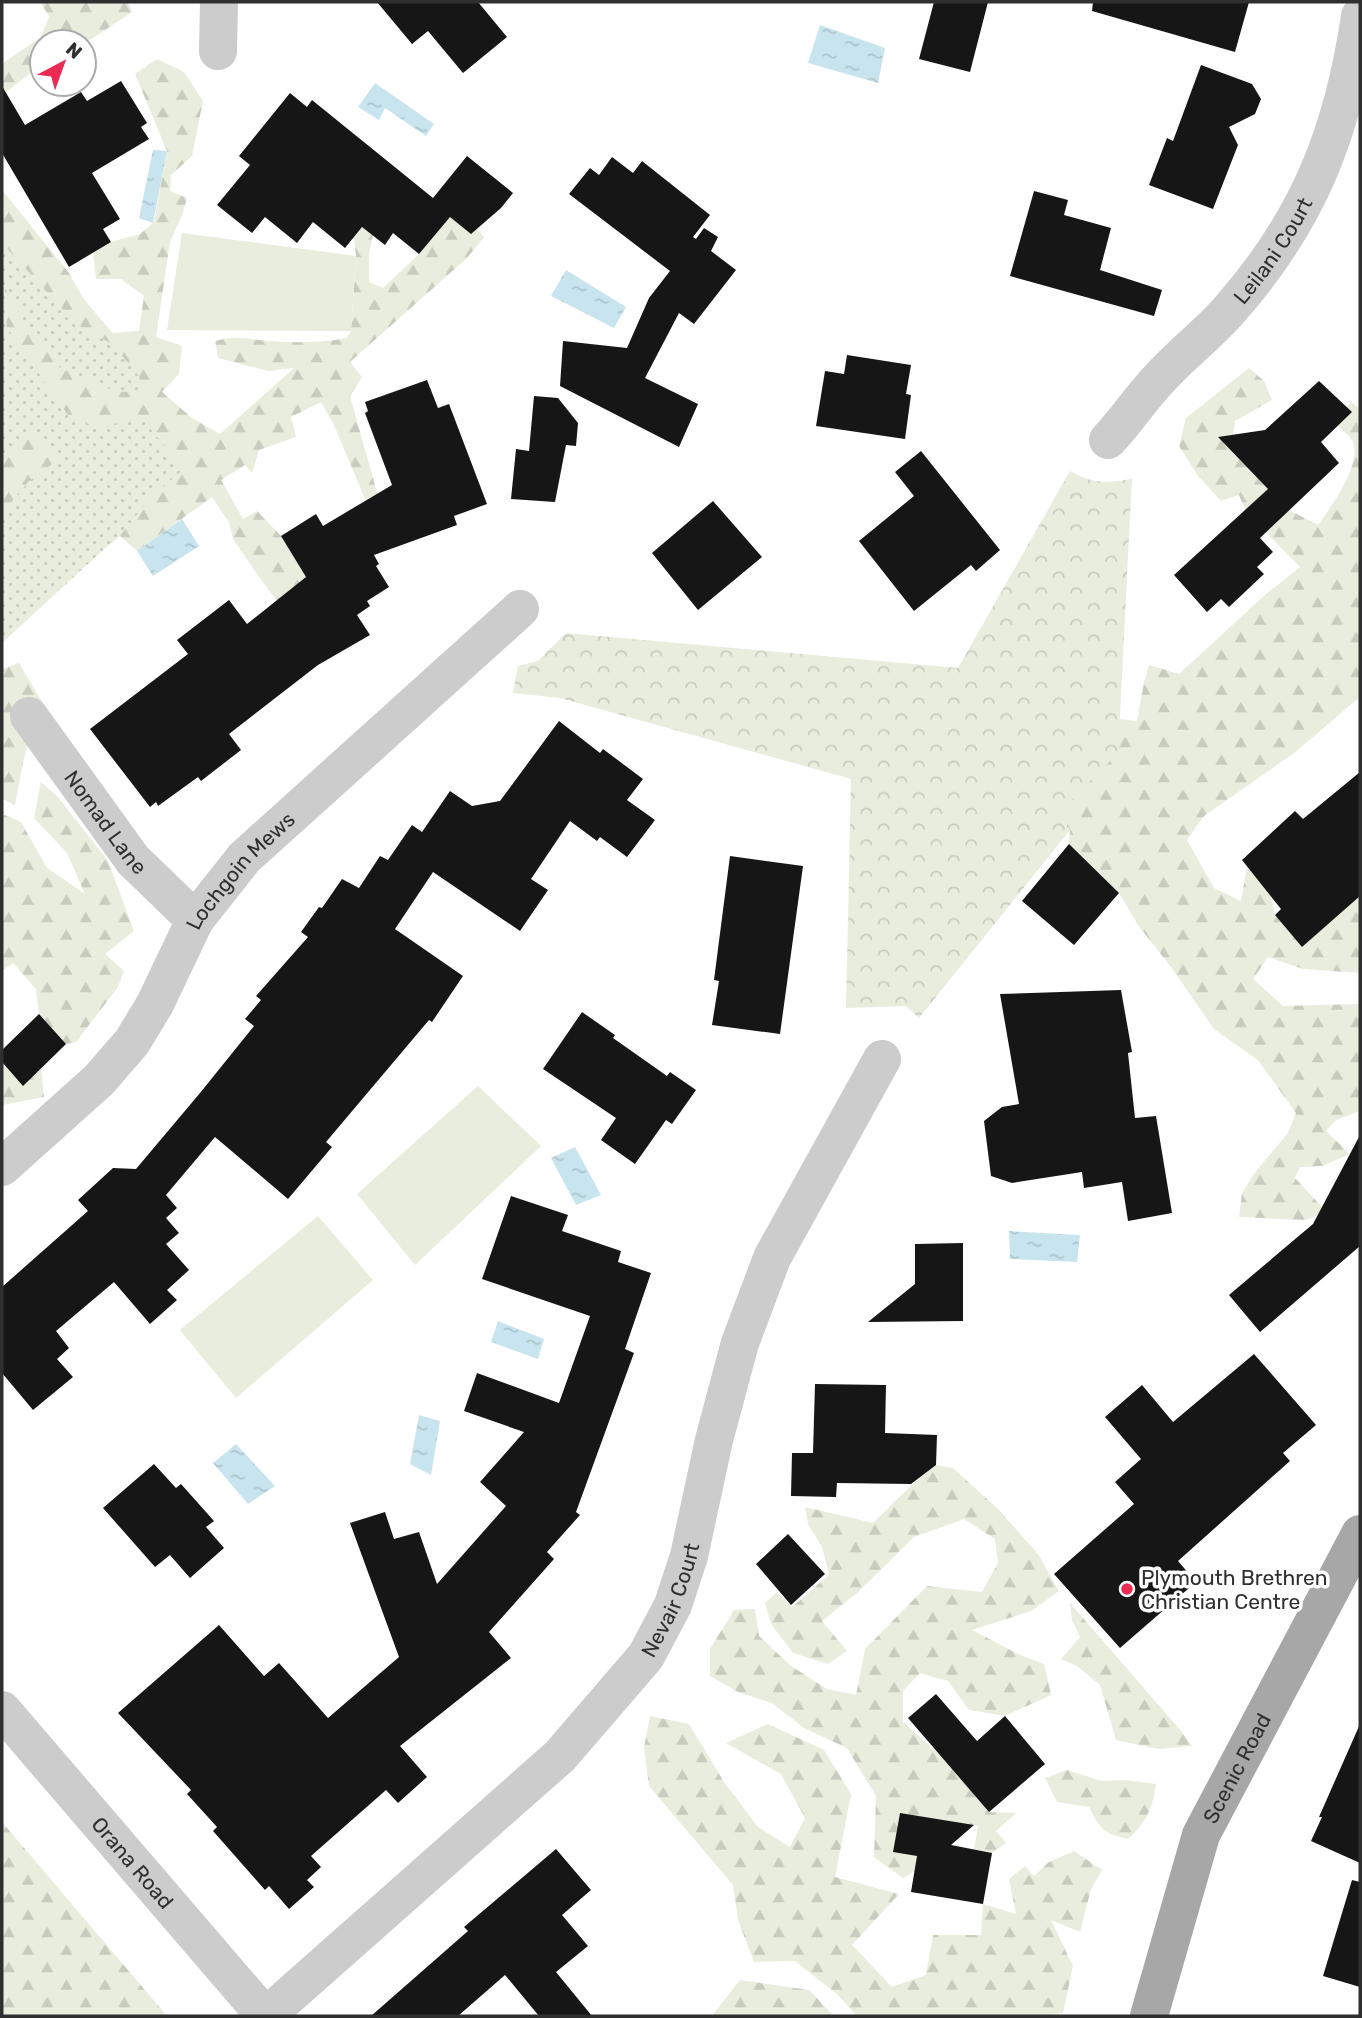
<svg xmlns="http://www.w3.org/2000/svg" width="1362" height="2018" viewBox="0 0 1362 2018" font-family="Rubik,sans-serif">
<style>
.grass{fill:url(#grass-dots)}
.forest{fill:url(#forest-firs)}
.park{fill:url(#park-crowns)}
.pitch{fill:#e8eddd}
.water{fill:url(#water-ripples)}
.building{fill:#161616}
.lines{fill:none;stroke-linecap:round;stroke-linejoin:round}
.minor{stroke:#ccc;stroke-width:38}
.major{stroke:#a7a7a7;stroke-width:38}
.poi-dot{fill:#ec2b55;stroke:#fff;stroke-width:2.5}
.labels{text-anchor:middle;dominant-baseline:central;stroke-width:7;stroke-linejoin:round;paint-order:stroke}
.street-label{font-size:21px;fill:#2f2f2f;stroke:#fff}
.poi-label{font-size:21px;fill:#2f2f2f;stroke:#fff;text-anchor:start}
</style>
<defs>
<pattern id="grass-dots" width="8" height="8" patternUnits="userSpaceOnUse" patternTransform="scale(1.75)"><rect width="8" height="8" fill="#e8eddd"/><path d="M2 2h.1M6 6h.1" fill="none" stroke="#c7ccbe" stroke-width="1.8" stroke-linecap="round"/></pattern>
<pattern id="forest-firs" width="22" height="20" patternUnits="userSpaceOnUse" patternTransform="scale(1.75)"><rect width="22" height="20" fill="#e8eddd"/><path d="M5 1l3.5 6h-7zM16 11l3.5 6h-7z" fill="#c7ccbe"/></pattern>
<pattern id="park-crowns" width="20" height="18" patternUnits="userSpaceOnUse" patternTransform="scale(1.75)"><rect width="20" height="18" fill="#e8eddd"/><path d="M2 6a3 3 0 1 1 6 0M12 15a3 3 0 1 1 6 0" fill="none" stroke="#c7ccbe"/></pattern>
<pattern id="water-ripples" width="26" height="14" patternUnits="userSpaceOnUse" patternTransform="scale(1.75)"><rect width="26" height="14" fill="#c8e4ee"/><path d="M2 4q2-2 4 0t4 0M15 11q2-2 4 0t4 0" fill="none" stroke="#acc4cc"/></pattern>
</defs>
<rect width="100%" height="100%" fill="#fff"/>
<!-- grass -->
<path class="grass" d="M 2,203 L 216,455 L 102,551 L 2,643 Z"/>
<!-- forest -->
<path class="forest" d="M 40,2 L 128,2 L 132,12 L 84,44 L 84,42 L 42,42 L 42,64 L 2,95 L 2,64 L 41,37 L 49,16 Z
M 157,59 L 184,72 L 203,101 L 192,156 L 171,175 L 170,191 L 187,198 L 182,215 L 170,242 L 156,337 L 182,346 L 179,374 L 162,392 L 192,418 L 220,434 L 294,368 L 268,371 L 218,358 L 215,341 C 236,335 248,339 270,341 C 296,343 321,343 347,338 L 351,331 L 356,256 L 354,237 L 362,227 L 373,235 L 369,253 L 369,282 L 383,288 L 419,254 L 448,215 L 470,233 L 475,227 L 484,237 L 467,258 L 350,362 L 362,377 L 350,396 L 378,496 L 373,518 L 334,425 L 321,402 L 291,417 L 296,437 L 259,450 L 252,473 L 245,465 L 221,480 L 243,519 L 257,511 L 281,536 L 313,589 L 284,609 L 264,584 L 233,539 L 229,522 L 212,497 L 137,551 L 120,536 L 150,498 L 184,469 L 142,419 L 102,426 L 72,421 L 7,328 L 5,288 L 26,324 L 59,367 L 116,392 L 142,391 L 139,376 L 112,344 L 76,324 L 2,243 L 2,190 L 69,273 L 83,298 L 112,333 L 139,331 L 144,296 L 121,279 L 96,279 L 93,253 L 111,242 L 140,234 L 154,222 L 167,151 L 135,74 Z
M 1249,368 L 1264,381 L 1272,400 L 1235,421 L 1232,442 L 1233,453 L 1289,510 L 1318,525 C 1331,507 1362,465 1353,442 C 1350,436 1342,430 1338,426 L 1345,408 L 1351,402 L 1360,409 L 1360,697 L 1294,753 L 1204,816 L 1187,840 L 1214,888 L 1241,901 L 1247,867 L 1270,892 L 1275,915 L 1302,946 L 1352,903 L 1325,871 L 1351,854 L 1360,865 L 1360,973 L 1303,969 L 1268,957 L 1253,979 L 1283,1006 L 1360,1004 L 1360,1111 L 1336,1120 L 1326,1131 L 1350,1154 L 1322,1166 L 1300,1167 L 1295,1178 L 1322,1207 L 1318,1215 L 1305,1220 L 1239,1217 L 1242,1193 L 1256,1171 L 1288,1133 L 1296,1113 L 1258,1060 L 1214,1029 L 1171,967 L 1138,925 L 1119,893 L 1069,844 L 1070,830 L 1057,816 L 1101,717 L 1137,721 L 1144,682 L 1149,665 L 1179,674 L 1265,595 L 1300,567 L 1246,512 L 1239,495 L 1221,501 L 1198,476 L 1179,446 L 1186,418 Z
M 31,430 L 63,456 L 29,481 L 2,513 L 2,459 Z
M 19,663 L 42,702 L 24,758 L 15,805 L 2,799 L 2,669 Z
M 41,782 L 58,797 L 108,861 L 134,931 L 105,954 L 124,971 L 118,987 L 76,1042 L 66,1044 L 39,1014 L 36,989 L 13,963 L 2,971 L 2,814 L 21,822 L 47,868 L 85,894 L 67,853 L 34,818 Z
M 2,1059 L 23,1085 L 41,1068 L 44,1097 L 2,1105 Z
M 936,1465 L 953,1468 L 998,1509 L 1038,1554 L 1059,1591 L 1031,1611 L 972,1630 L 1018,1654 L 1044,1664 L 1051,1695 L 1005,1716 L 969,1710 L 948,1681 L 920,1673 L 903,1691 L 903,1722 L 939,1754 L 989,1812 L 1016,1813 L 996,1831 L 1006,1843 L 992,1853 L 974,1849 L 978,1826 L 900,1813 L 893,1852 L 917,1856 L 915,1871 L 903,1878 L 874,1857 L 876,1796 L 847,1748 L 804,1728 L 772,1703 L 738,1692 L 710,1676 L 710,1649 L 734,1610 L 755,1609 L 759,1636 L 791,1666 L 827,1689 L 856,1695 L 865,1649 L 927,1586 L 982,1592 L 998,1563 L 995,1539 L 964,1519 L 914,1537 L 857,1593 L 822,1621 L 847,1651 L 828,1664 L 793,1653 L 771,1624 L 765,1603 L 777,1592 L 792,1607 L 829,1575 L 822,1547 L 808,1524 L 805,1507 L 873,1523 C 894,1503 913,1482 936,1465 Z
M 1070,1603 L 1181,1731 L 1192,1746 L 1159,1749 L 1116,1740 L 1100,1685 L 1077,1666 L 1061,1659 L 1080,1637 L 1072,1620 Z
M 650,1716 L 689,1724 L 724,1782 L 758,1827 L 790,1847 L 805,1818 L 781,1774 L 726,1743 L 768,1724 L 824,1750 L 851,1794 L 835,1877 L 899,1894 L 852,1945 L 892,1987 L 926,1975 L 933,1935 L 981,1935 L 983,1904 L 1016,1914 L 1009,1879 L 1025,1866 L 1034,1876 L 1049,1862 L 1074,1851 L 1102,1870 L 1091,1889 L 1080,1932 L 1051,1920 L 1073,1966 L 1063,2013 L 1045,2016 L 857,2016 L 837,1994 L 795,1961 L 754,1962 L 738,1920 L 733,1885 L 649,1786 L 644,1747 Z
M 1067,1770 L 1102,1781 L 1124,1780 L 1156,1784 C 1152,1810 1147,1821 1128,1839 C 1104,1834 1100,1829 1089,1807 L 1057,1802 L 1045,1778 Z
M 2,1822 L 167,2016 L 6,2016 L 2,2011 Z
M 740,1980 L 809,1990 L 834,2016 L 712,2016 Z"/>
<!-- park -->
<path class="park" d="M 1070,471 C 1093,484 1106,483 1132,479 L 1118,753 L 1057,815 L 1070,830 L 919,1018 L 906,1006 L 846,1008 L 851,779 L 560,698 L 513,693 L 518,666 L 538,661 L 566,633 L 958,668 Z"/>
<!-- pitch -->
<path class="pitch" d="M 182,233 L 356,256 L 351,331 L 167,330 Z
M 478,1086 L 541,1146 L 415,1265 L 357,1194 Z
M 318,1216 L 373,1280 L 236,1398 L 180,1330 Z"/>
<!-- water -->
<path class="water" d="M 820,25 L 885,48 L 878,83 L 808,63 Z
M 375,83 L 434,124 L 426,136 L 385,108 L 379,120 L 358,107 Z
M 153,150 L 167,151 L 153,223 L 139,218 Z
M 566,270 L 626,307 L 614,328 L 551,296 Z
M 182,519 L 199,546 L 153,576 L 137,551 Z
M 575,1147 L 601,1195 L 576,1205 L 551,1158 Z
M 1009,1231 L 1080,1235 L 1077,1262 L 1010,1259 Z
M 498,1321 L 544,1339 L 538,1359 L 491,1342 Z
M 419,1415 L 440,1421 L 431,1475 L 410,1464 Z
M 236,1444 L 275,1486 L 248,1504 L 213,1463 Z"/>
<!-- building -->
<path class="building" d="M 377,2 L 478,2 L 507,37 L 463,73 L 428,31 L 412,44 Z
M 934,2 L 988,2 L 970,72 L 919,59 Z
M 1093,2 L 1249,2 L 1235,52 L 1092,11 Z
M 1201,65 L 1252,84 L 1261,99 L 1255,114 L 1229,127 L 1238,145 L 1213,209 L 1149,185 L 1167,138 L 1173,141 Z
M 121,81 L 147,123 L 141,127 L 149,139 L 92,173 L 120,219 L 103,229 L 111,242 L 69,267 L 2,153 L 2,86 L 25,125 L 81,92 L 87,101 Z
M 290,93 L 307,107 L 312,100 L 433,198 L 467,156 L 513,193 L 501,208 L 471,234 L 450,217 L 419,254 L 393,233 L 385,245 L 362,227 L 345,248 L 313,222 L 297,243 L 265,217 L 252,233 L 217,205 L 250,165 L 239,156 Z
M 612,157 L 633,173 L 642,161 L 710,215 L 693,237 L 696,239 L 704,228 L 718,237 L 711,251 L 736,270 L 694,324 L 679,313 L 645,378 L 698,404 L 679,447 L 560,386 L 563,341 L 627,348 L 649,298 L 670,271 L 569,194 L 590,168 L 599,175 Z
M 1034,191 L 1068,200 L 1064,215 L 1111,228 L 1100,270 L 1162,290 L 1154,316 L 1010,276 Z
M 847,355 L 911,365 L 906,394 L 911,395 L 905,439 L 816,426 L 825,371 L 844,374 Z
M 427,380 L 438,408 L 449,404 L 487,504 L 454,516 L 457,525 L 374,555 L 379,564 L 376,566 L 389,587 L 367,601 L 370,606 L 357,615 L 370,635 L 318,665 L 229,734 L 241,750 L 201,781 L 198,777 L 158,806 L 156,802 L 150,807 L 90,729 L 188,654 L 177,640 L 229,600 L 247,624 L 306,577 L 281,536 L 316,514 L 323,526 L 392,485 L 365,413 L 368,411 L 365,402 Z
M 1319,381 L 1352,412 L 1321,442 L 1339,463 L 1260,538 L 1273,552 L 1257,567 L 1264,574 L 1229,607 L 1221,599 L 1207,612 L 1174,575 L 1268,489 L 1218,437 L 1265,430 Z
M 534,396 L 558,398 L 578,423 L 576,446 L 566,445 L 555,502 L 511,499 L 516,449 L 529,451 Z
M 921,451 L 1000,550 L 976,571 L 971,565 L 914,611 L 859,541 L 914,496 L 895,472 Z
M 713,501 L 762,557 L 698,610 L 652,553 Z
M 559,721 L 600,753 L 603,749 L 643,779 L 627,800 L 655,820 L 627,857 L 600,837 L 597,841 L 570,821 L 531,879 L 548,890 L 520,931 L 433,872 L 395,929 L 463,976 L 432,1022 L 429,1020 L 326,1142 L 332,1147 L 288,1199 L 215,1137 L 166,1195 L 177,1208 L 166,1218 L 179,1233 L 166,1244 L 189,1270 L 167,1290 L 177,1300 L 150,1324 L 114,1282 L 56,1331 L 69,1348 L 57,1359 L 73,1377 L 33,1410 L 2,1373 L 2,1287 L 88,1211 L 78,1200 L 113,1168 L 136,1169 L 200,1093 L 254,1026 L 245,1019 L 261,1000 L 256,996 L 308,937 L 301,932 L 319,907 L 322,908 L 342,879 L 359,888 L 380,856 L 388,860 L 412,825 L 422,832 L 450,791 L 472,806 L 500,801 Z
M 1360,772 L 1360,896 L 1302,947 L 1275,915 L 1281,909 L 1242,860 L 1295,811 L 1303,819 Z
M 1069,844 L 1119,893 L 1074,945 L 1022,901 Z
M 730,856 L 803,866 L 780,1034 L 712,1025 L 719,981 L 714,980 Z
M 1121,990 L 1132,1052 L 1128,1053 L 1135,1118 L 1156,1116 L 1172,1213 L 1128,1221 L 1122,1182 L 1084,1188 L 1082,1172 L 1012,1183 L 991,1176 L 984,1121 L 1002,1107 L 1019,1104 L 1000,994 Z
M 582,1012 L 615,1035 L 613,1038 L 667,1076 L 670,1072 L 696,1090 L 672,1124 L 666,1120 L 635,1164 L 601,1140 L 616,1118 L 543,1069 Z
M 39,1014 L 66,1044 L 23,1086 L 2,1062 L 2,1050 Z
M 1360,1135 L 1360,1246 L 1260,1332 L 1229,1295 L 1313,1224 Z
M 511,1196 L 568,1215 L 562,1231 L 621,1251 L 618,1262 L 651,1273 L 625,1349 L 634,1353 L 576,1512 L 580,1515 L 547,1552 L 554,1559 L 489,1632 L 511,1658 L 400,1746 L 427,1777 L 398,1803 L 386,1790 L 311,1856 L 321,1867 L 307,1880 L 314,1887 L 289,1909 L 269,1886 L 265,1890 L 213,1831 L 217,1827 L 187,1794 L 191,1790 L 118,1713 L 219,1625 L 264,1676 L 279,1663 L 328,1718 L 399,1657 L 350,1523 L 385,1512 L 394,1539 L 419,1532 L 437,1584 L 506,1506 L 480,1482 L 524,1432 L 464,1411 L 477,1373 L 559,1403 L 590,1316 L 482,1279 Z
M 963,1243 L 963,1321 L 868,1322 L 915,1284 L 915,1244 Z
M 1254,1354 L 1316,1425 L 1283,1453 L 1290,1461 L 1178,1561 L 1196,1582 L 1120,1648 L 1054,1574 L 1134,1504 L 1115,1482 L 1141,1459 L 1105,1417 L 1142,1385 L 1173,1422 Z
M 815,1384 L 886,1385 L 885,1433 L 937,1435 L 936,1465 L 911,1484 L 837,1483 L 836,1497 L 791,1496 L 792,1453 L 813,1453 Z
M 154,1464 L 176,1488 L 181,1484 L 214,1521 L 206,1527 L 224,1548 L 190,1578 L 170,1555 L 155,1567 L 103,1508 Z
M 788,1534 L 825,1574 L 791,1605 L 756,1564 Z
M 936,1694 L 977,1741 L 1005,1716 L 1045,1764 L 989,1812 L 908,1718 Z
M 1360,1724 L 1360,1863 L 1311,1841 L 1322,1817 L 1319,1817 Z
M 900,1813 L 974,1825 L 951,1845 L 992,1853 L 983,1904 L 911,1892 L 917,1856 L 893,1852 Z
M 556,1849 L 591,1890 L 562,1915 L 588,1946 L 556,1972 L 592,2016 L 539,2016 L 505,1975 L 458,2016 L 371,2016 L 468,1931 L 464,1927 Z
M 1352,1880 L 1360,1882 L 1360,1987 L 1323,1976 Z"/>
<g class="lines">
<!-- minor -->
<g class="minor">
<path d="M 218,51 L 219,2"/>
<path id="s1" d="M 1108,440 C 1126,421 1141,398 1159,379 C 1181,354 1209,334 1231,308 C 1309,219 1343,132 1360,16"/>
<path id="s2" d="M 29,716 L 133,860 L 195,920"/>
<path id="s3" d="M 2,1167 L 99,1080 L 132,1042 L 155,1004 L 195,920 L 244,858 L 520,609"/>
<path id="s4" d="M 2,1710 L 265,2016"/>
<path id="s5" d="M 266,2016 L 560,1756 L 646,1656 L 673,1605 L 689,1556 L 714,1440 L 740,1343 L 772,1258 L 882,1059"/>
</g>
<!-- major -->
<path class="major" id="s6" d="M 1149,2016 L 1201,1835 L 1360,1534"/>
</g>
<!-- markers -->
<circle class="poi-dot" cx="1127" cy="1589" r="7"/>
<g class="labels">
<!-- street labels -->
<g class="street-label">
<text stroke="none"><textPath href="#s1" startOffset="252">Leilani Court</textPath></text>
<text stroke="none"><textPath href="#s2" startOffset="131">Nomad Lane</textPath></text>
<text stroke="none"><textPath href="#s3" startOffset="385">Lochgoin Mews</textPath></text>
<text stroke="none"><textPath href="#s5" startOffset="586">Nevair Court</textPath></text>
<text stroke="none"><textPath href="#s6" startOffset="264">Scenic Road</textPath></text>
<text stroke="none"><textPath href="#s4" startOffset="201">Orana Road</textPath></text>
</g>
<!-- poi labels -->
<g class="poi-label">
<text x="1141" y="1577">Plymouth Brethren<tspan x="1141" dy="24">Christian Centre</tspan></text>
</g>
</g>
<!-- border -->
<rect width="1362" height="2018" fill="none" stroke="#2f2f2f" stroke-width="7"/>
<!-- north arrow -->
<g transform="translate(63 63) rotate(41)"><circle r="33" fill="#ffffff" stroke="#acacac" stroke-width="2"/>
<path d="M0-5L12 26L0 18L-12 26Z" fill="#ec2b55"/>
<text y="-10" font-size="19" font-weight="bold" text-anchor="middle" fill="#2f2f2f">N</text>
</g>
</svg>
